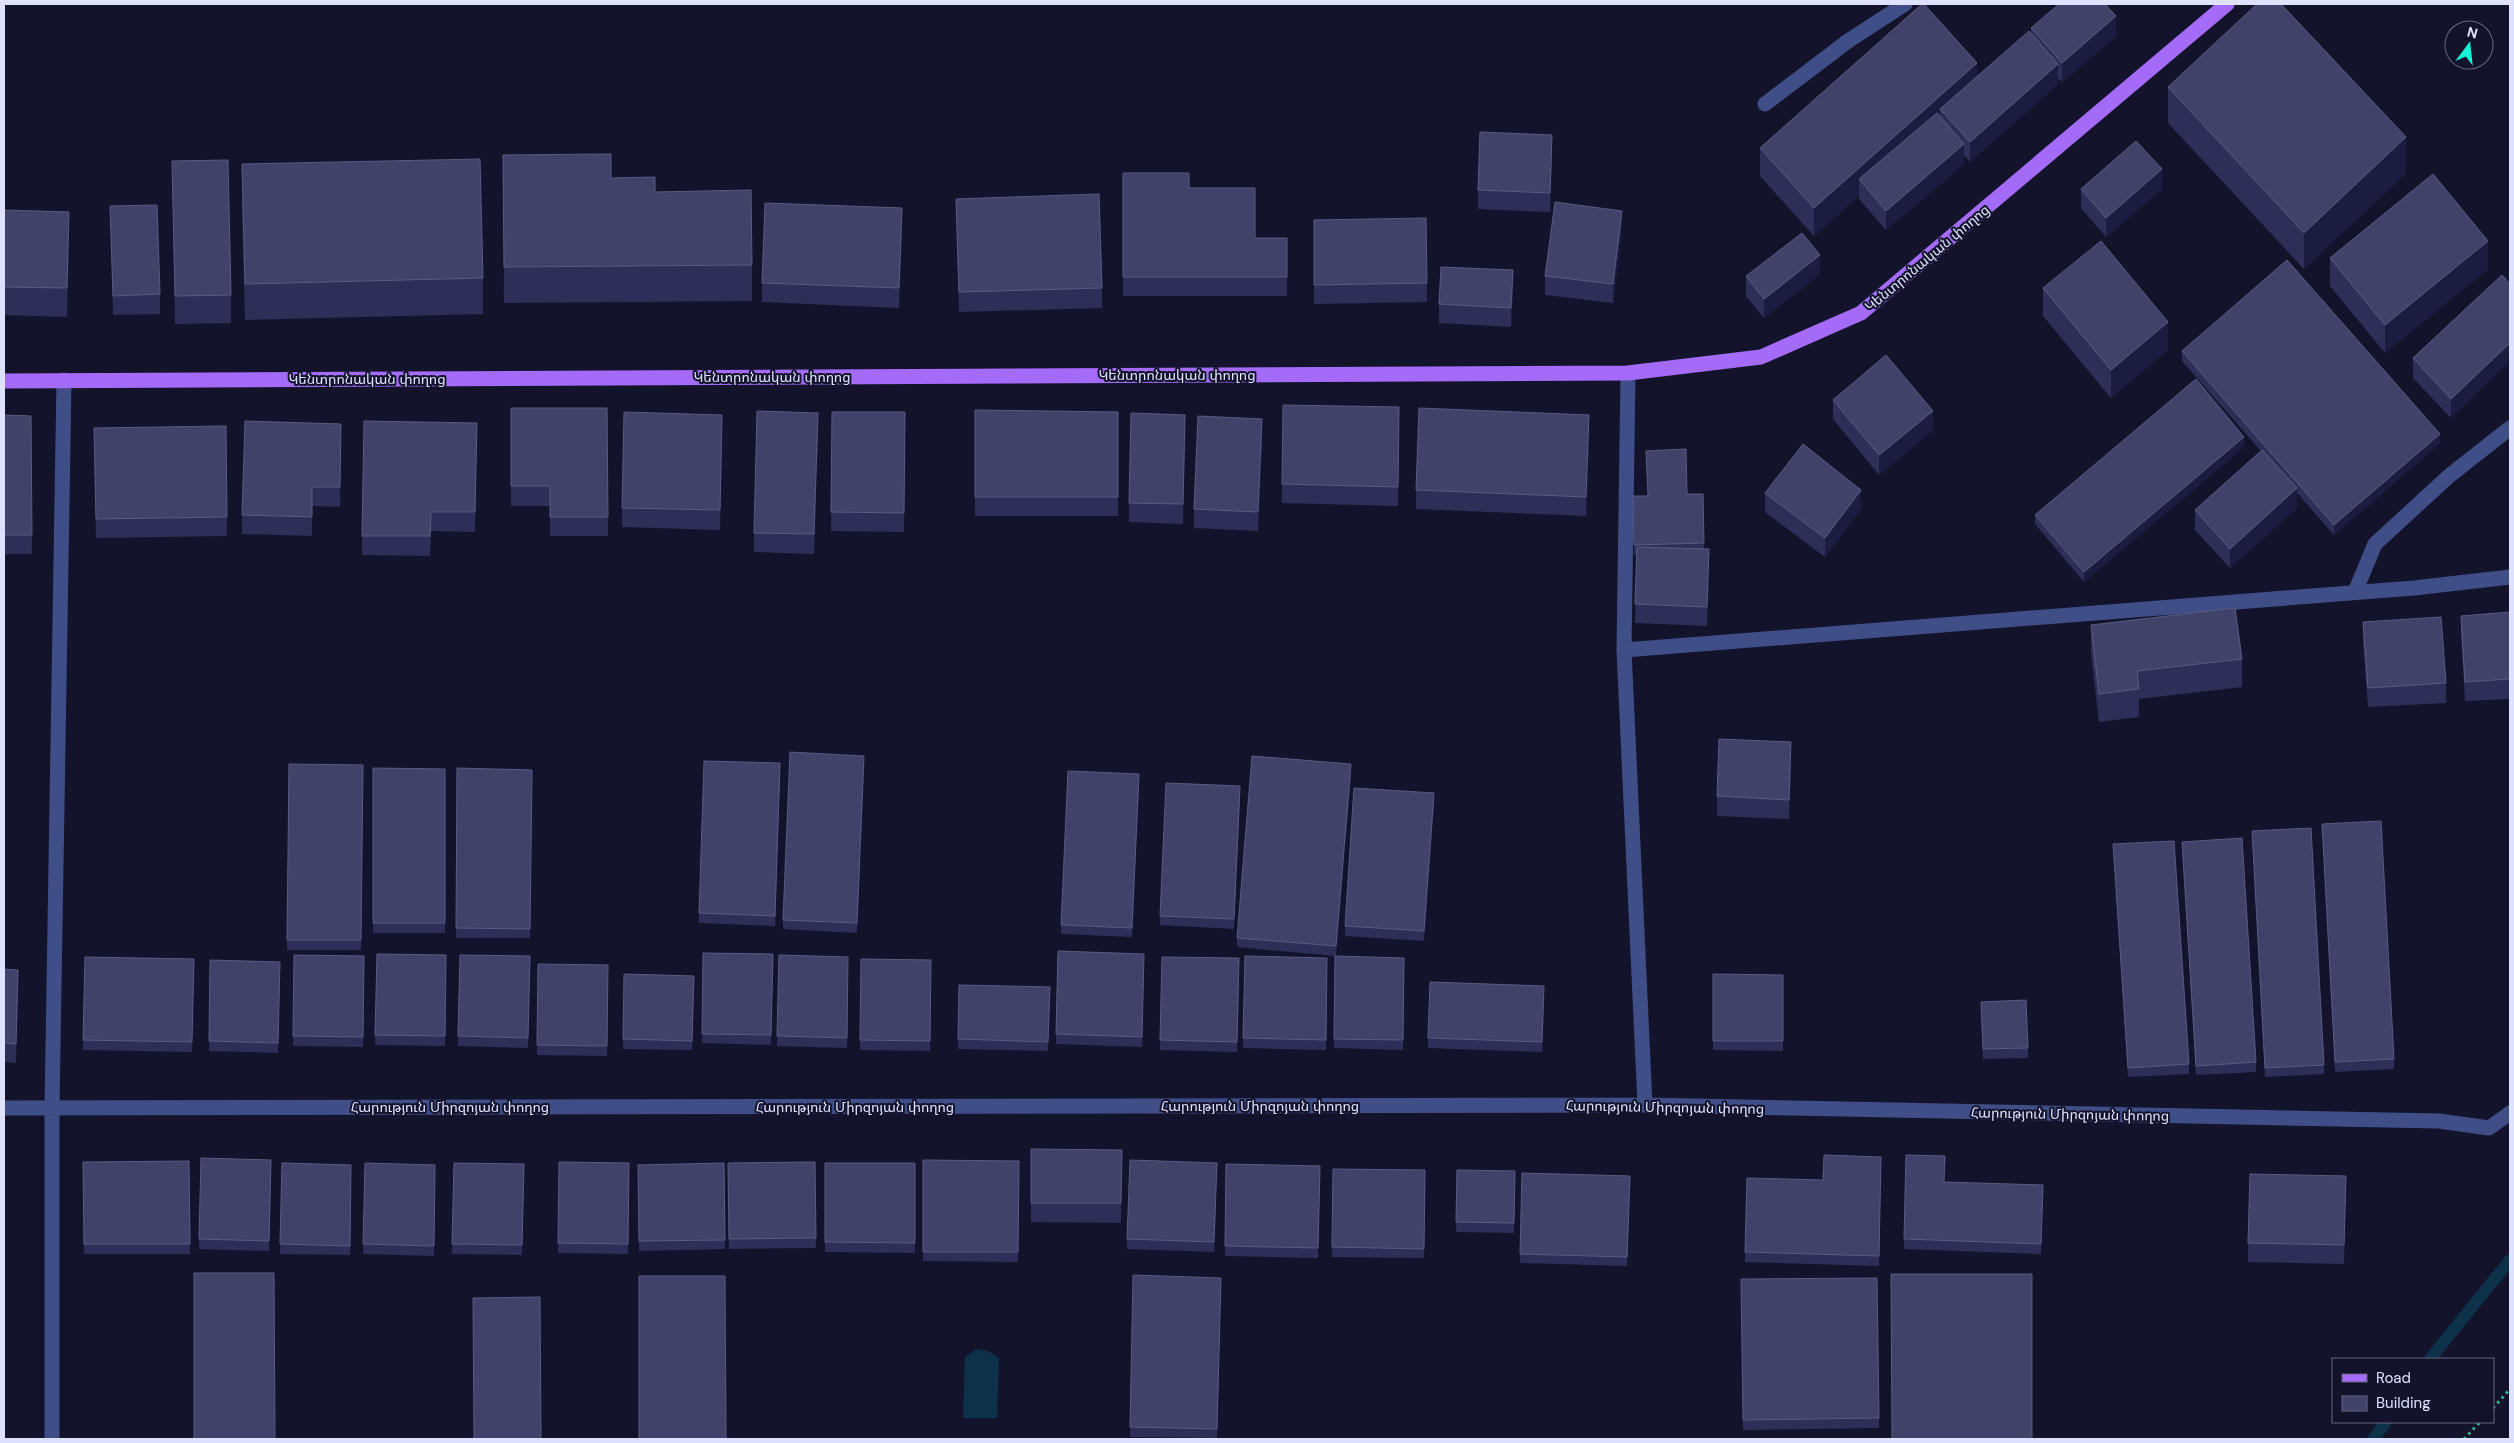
<svg xmlns="http://www.w3.org/2000/svg" width="2514" height="1443" viewBox="0 0 2514 1443" font-family="'DM Sans','Noto Sans Armenian',sans-serif">
<style>
.water{fill:#0e314a}
.lines{fill:none;stroke-linecap:round;stroke-linejoin:round}
.stream{stroke:#0e314a;stroke-width:12}
.path{stroke:#37ba94;stroke-width:3;stroke-dasharray:2.5 4;stroke-linecap:butt}
.minor{stroke:#404e88;stroke-width:15}
.major{stroke:#a46bf9;stroke-width:15}
.wall{fill:#2d2f58}
.shaded-wall{fill:#1b1c3f}
.building{fill:#40426a;stroke:#595b81}
.labels{text-anchor:middle;dominant-baseline:central;stroke-width:4;stroke-linejoin:round;paint-order:stroke}
.street-label{font-size:14px;fill:#dfe2fe;stroke:#13142c}
</style>
<rect width="100%" height="100%" fill="#13142c"/>
<!-- water -->
<path class="water" d="M 976,1349 L 988,1351 L 999,1358 L 997,1418 L 963,1418 L 965,1357 Z"/>
<g class="lines">
<!-- stream -->
<path class="stream" d="M 2430,1359 L 2510,1260
M 2373,1439 L 2386,1422"/>
<!-- path -->
<path class="path" d="M 2493,1408 L 2510,1389
M 2464,1439 L 2480,1422"/>
<!-- minor -->
<path class="minor" d="M 1765,104 L 1848,41 L 1905,4
M 1628,373 L 1624,650 L 1645,1105
M 2355,592 L 2375,544 L 2449,476 L 2510,428
M 1624,650 L 2414,588 L 2510,577
M 4,1108 L 1645,1105 L 2439,1121 L 2489,1128 L 2510,1113
M 52,1439 L 52,1108 L 64,380"/>
<!-- major -->
<path class="major" d="M 4,381 L 1628,373 L 1761,357 L 1861,313 L 2227,4"/>
</g>
<!-- wall -->
<path class="wall" d="M 2031,28 L 2116,36 L 2062,82 L 2058,78 L 2058,84 L 1970,162 L 1964,155 L 1964,164 L 1886,230 L 1859,199 L 1859,196 L 1814,236 L 1760,176 L 1760,148 L 1977,76 L 2031,33 Z
M 2168,87 L 2406,173 L 2304,269 L 2168,123 Z
M 503,155 L 611,178 L 655,192 L 752,265 L 752,301 L 504,303 Z
M 1552,155 L 1550,212 L 1478,209 L 1478,190 Z
M 172,161 L 231,295 L 231,323 L 175,324 Z
M 242,164 L 483,278 L 483,314 L 245,320 L 242,201 Z
M 1123,173 L 1189,188 L 1255,238 L 1287,238 L 1287,296 L 1123,296 Z
M 2081,189 L 2162,189 L 2106,237 L 2081,208 Z
M 956,199 L 1102,288 L 1102,308 L 959,312 Z
M 110,206 L 160,294 L 160,314 L 113,315 Z
M 4,210 L 69,240 L 67,317 L 4,315 Z
M 1314,220 L 1427,283 L 1427,302 L 1314,304 Z
M 902,228 L 899,308 L 762,302 L 762,283 Z
M 1622,230 L 1613,303 L 1545,295 L 1545,276 Z
M 2330,258 L 2488,269 L 2385,353 L 2330,286 Z
M 1820,274 L 1764,318 L 1746,296 L 1746,276 Z
M 2502,275 L 2451,418 L 2413,378 L 2413,358 Z
M 2043,288 L 2168,350 L 2111,398 L 2043,316 Z
M 1513,289 L 1511,327 L 1439,323 L 1439,304 Z
M 2182,351 L 2440,443 L 2334,535 L 2297,493 L 2297,508 L 2230,568 L 2195,530 L 2195,510 L 2261,451 L 2182,361 Z
M 1833,400 L 1933,430 L 1879,475 L 1833,419 Z
M 1399,407 L 1398,506 L 1282,503 L 1282,484 Z
M 511,408 L 607,408 L 608,536 L 550,536 L 550,506 L 511,506 Z
M 975,410 L 1118,412 L 1118,516 L 975,516 Z
M 832,412 L 905,412 L 904,532 L 831,531 Z
M 4,415 L 31,416 L 32,554 L 4,554 Z
M 477,423 L 475,532 L 431,531 L 430,556 L 362,555 L 362,536 Z
M 341,424 L 340,507 L 312,506 L 312,536 L 242,534 L 242,515 Z
M 226,426 L 227,536 L 96,538 L 94,428 Z
M 818,432 L 814,554 L 754,552 L 754,533 Z
M 722,434 L 720,530 L 622,527 L 622,508 Z
M 1185,434 L 1183,524 L 1129,522 L 1129,503 Z
M 1589,434 L 1586,516 L 1416,509 L 1416,490 Z
M 1262,438 L 1258,531 L 1194,528 L 1194,509 Z
M 2244,447 L 2084,582 L 2035,524 L 2035,515 Z
M 1765,493 L 1861,509 L 1825,557 L 1765,512 Z
M 1703,494 L 1704,549 L 1709,569 L 1707,626 L 1635,623 L 1637,555 L 1634,555 L 1633,496 Z
M 2510,612 L 2510,699 L 2465,701 L 2461,635 L 2461,616 Z
M 2363,622 L 2446,683 L 2446,703 L 2368,707 L 2363,641 Z
M 2091,625 L 2242,659 L 2242,687 L 2139,699 L 2139,717 L 2099,722 L 2091,653 Z
M 1791,761 L 1789,819 L 1717,816 L 1717,796 Z
M 289,764 L 363,765 L 361,950 L 287,950 Z
M 864,765 L 857,933 L 783,929 L 783,920 Z
M 373,768 L 445,769 L 445,933 L 373,933 Z
M 457,768 L 532,770 L 530,938 L 456,938 Z
M 780,773 L 775,926 L 699,923 L 699,913 Z
M 1351,774 L 1336,956 L 1237,947 L 1237,938 Z
M 1139,783 L 1132,937 L 1061,934 L 1061,925 Z
M 1240,796 L 1234,929 L 1160,925 L 1160,916 Z
M 1434,803 L 1424,941 L 1345,936 L 1345,926 Z
M 2322,824 L 2394,1059 L 2394,1069 L 2335,1072 Z
M 2252,831 L 2324,1065 L 2324,1074 L 2265,1077 Z
M 2182,842 L 2256,1062 L 2256,1072 L 2196,1075 Z
M 2113,844 L 2189,1064 L 2189,1074 L 2128,1077 Z
M 1058,951 L 1144,954 L 1142,1047 L 1056,1044 Z
M 703,953 L 773,954 L 771,1045 L 702,1043 Z
M 377,954 L 446,955 L 445,1046 L 375,1045 Z
M 294,955 L 364,956 L 363,1047 L 293,1046 Z
M 460,955 L 530,956 L 528,1048 L 458,1046 Z
M 779,955 L 848,957 L 847,1048 L 777,1046 Z
M 1245,956 L 1327,958 L 1326,1050 L 1243,1048 Z
M 1335,956 L 1404,958 L 1403,1050 L 1334,1048 Z
M 85,957 L 194,959 L 192,1052 L 83,1050 Z
M 1239,958 L 1237,1052 L 1160,1050 L 1160,1040 Z
M 861,959 L 931,960 L 930,1051 L 860,1050 Z
M 210,960 L 280,962 L 278,1053 L 209,1051 Z
M 538,964 L 608,965 L 607,1056 L 537,1055 Z
M 4,969 L 18,989 L 16,1063 L 4,1062 Z
M 624,974 L 694,976 L 692,1050 L 623,1049 Z
M 1713,974 L 1783,975 L 1783,1051 L 1713,1050 Z
M 959,985 L 1050,987 L 1048,1051 L 958,1049 Z
M 1544,996 L 1542,1052 L 1428,1048 L 1428,1038 Z
M 1981,1012 L 2028,1048 L 2028,1058 L 1983,1059 Z
M 1031,1149 L 1122,1150 L 1121,1223 L 1031,1222 Z
M 1906,1155 L 1944,1182 L 2043,1185 L 2041,1254 L 1904,1249 Z
M 1881,1157 L 1879,1266 L 1745,1262 L 1745,1252 L 1823,1180 Z
M 201,1158 L 271,1160 L 269,1251 L 199,1249 Z
M 923,1160 L 1019,1161 L 1018,1262 L 923,1261 Z
M 189,1161 L 190,1254 L 84,1254 L 83,1162 Z
M 559,1162 L 629,1163 L 628,1254 L 558,1253 Z
M 815,1162 L 816,1248 L 729,1249 L 728,1163 Z
M 282,1163 L 351,1165 L 350,1255 L 280,1254 Z
M 365,1163 L 435,1165 L 434,1256 L 363,1254 Z
M 454,1163 L 524,1164 L 522,1255 L 452,1254 Z
M 724,1163 L 725,1249 L 639,1251 L 638,1165 Z
M 825,1163 L 915,1163 L 915,1253 L 825,1252 Z
M 1217,1163 L 1214,1252 L 1127,1249 L 1127,1239 Z
M 1226,1164 L 1320,1166 L 1318,1258 L 1225,1256 Z
M 1333,1169 L 1425,1170 L 1424,1258 L 1332,1257 Z
M 1457,1170 L 1515,1171 L 1514,1233 L 1456,1232 Z
M 1522,1173 L 1630,1176 L 1627,1266 L 1520,1263 Z
M 2346,1176 L 2344,1264 L 2248,1262 L 2248,1243 Z
M 1221,1278 L 1217,1438 L 1130,1437 L 1130,1427 Z
M 1741,1279 L 1879,1418 L 1879,1428 L 1743,1430 Z"/>
<!-- shaded-wall -->
<path class="shaded-wall" d="M 2116,16 L 2116,36 L 2062,82 L 2062,63 Z
M 1977,63 L 1977,91 L 1940,109 L 1940,124 L 1859,179 L 1859,196 L 1814,236 L 1814,208 Z
M 2058,64 L 2058,84 L 1970,162 L 1970,142 Z
M 1552,135 L 1552,155 L 1550,212 L 1550,193 Z
M 2406,137 L 2406,173 L 2304,269 L 2304,233 Z
M 1964,144 L 1964,164 L 1886,230 L 1886,211 Z
M 2162,169 L 2162,189 L 2106,237 L 2106,218 Z
M 902,208 L 902,228 L 899,308 L 899,288 Z
M 1622,211 L 1622,230 L 1613,303 L 1613,284 Z
M 69,212 L 69,240 L 67,317 L 67,288 Z
M 2488,241 L 2488,269 L 2385,353 L 2385,325 Z
M 1820,255 L 1820,274 L 1764,318 L 1764,299 Z
M 1513,270 L 1513,289 L 1511,327 L 1511,308 Z
M 2168,322 L 2168,350 L 2111,398 L 2111,370 Z
M 2510,343 L 2510,362 L 2451,418 L 2451,399 Z
M 1933,411 L 1933,430 L 1879,475 L 1879,455 Z
M 818,413 L 818,432 L 814,554 L 814,534 Z
M 1185,415 L 1185,434 L 1183,524 L 1183,504 Z
M 1589,415 L 1589,434 L 1586,516 L 1586,497 Z
M 1262,419 L 1262,438 L 1258,531 L 1258,512 Z
M 2440,434 L 2440,443 L 2334,535 L 2334,525 Z
M 2244,437 L 2244,447 L 2084,582 L 2084,572 Z
M 2297,488 L 2297,508 L 2230,568 L 2230,549 Z
M 1861,490 L 1861,509 L 1825,557 L 1825,538 Z
M 1709,549 L 1709,569 L 1707,626 L 1707,607 Z
M 1791,742 L 1791,761 L 1789,819 L 1789,800 Z
M 864,756 L 864,765 L 857,933 L 857,923 Z
M 1351,764 L 1351,774 L 1336,956 L 1336,946 Z
M 1139,774 L 1139,783 L 1132,937 L 1132,928 Z
M 1240,786 L 1240,796 L 1234,929 L 1234,919 Z
M 1434,793 L 1434,803 L 1424,941 L 1424,931 Z
M 18,970 L 18,989 L 16,1063 L 16,1044 Z"/>
<!-- building -->
<path class="building" d="M 1922,4 L 1924,4 L 1977,63 L 1814,208 L 1760,148 Z
M 2059,4 L 2105,4 L 2116,16 L 2062,63 L 2031,28 Z
M 2257,4 L 2281,4 L 2406,137 L 2304,233 L 2168,87 Z
M 2029,31 L 2058,64 L 1970,142 L 1940,109 Z
M 1937,113 L 1964,144 L 1886,211 L 1859,179 Z
M 1480,132 L 1552,135 L 1550,193 L 1478,190 Z
M 2136,141 L 2162,169 L 2106,218 L 2081,189 Z
M 611,154 L 611,178 L 655,177 L 655,192 L 751,190 L 752,265 L 504,267 L 503,155 Z
M 480,159 L 483,278 L 245,284 L 242,164 Z
M 228,160 L 231,295 L 175,296 L 172,161 Z
M 1123,173 L 1189,173 L 1189,188 L 1255,188 L 1255,238 L 1287,238 L 1287,277 L 1123,277 Z
M 2433,174 L 2488,241 L 2385,325 L 2330,258 Z
M 1099,194 L 1102,288 L 959,292 L 956,199 Z
M 1555,202 L 1622,211 L 1613,284 L 1545,276 Z
M 765,203 L 902,208 L 899,288 L 762,283 Z
M 157,205 L 160,294 L 113,296 L 110,206 Z
M 4,210 L 69,212 L 67,288 L 4,287 Z
M 1426,218 L 1427,283 L 1314,285 L 1314,220 Z
M 1802,233 L 1820,255 L 1764,299 L 1746,276 Z
M 2101,241 L 2168,322 L 2111,370 L 2043,288 Z
M 2287,260 L 2440,434 L 2334,525 L 2182,351 Z
M 1441,267 L 1513,270 L 1511,308 L 1439,304 Z
M 2502,275 L 2510,284 L 2510,343 L 2451,399 L 2413,358 Z
M 1886,355 L 1933,411 L 1879,455 L 1833,400 Z
M 2196,379 L 2244,437 L 2084,572 L 2035,515 Z
M 1283,405 L 1399,407 L 1398,487 L 1282,484 Z
M 511,408 L 607,408 L 608,517 L 550,517 L 550,486 L 511,486 Z
M 1419,408 L 1589,415 L 1586,497 L 1416,490 Z
M 975,410 L 1118,412 L 1118,497 L 975,497 Z
M 757,411 L 818,413 L 814,534 L 754,533 Z
M 624,412 L 722,415 L 720,510 L 622,508 Z
M 832,412 L 905,412 L 904,513 L 831,512 Z
M 1131,413 L 1185,415 L 1183,504 L 1129,503 Z
M 4,415 L 31,416 L 32,535 L 4,535 Z
M 1198,416 L 1262,419 L 1258,512 L 1194,509 Z
M 245,421 L 341,424 L 340,487 L 312,487 L 312,517 L 242,515 Z
M 364,421 L 477,423 L 475,512 L 431,512 L 430,536 L 362,536 Z
M 226,426 L 227,517 L 96,519 L 94,428 Z
M 1803,444 L 1861,490 L 1825,538 L 1765,493 Z
M 1686,449 L 1687,494 L 1703,494 L 1704,543 L 1634,545 L 1633,496 L 1648,496 L 1646,451 Z
M 2262,450 L 2297,488 L 2230,549 L 2195,510 Z
M 1637,547 L 1709,549 L 1707,607 L 1635,604 Z
M 2235,608 L 2242,659 L 2137,671 L 2139,689 L 2099,694 L 2091,625 Z
M 2510,612 L 2510,679 L 2465,682 L 2461,616 Z
M 2441,617 L 2446,683 L 2368,688 L 2363,622 Z
M 1719,739 L 1791,742 L 1789,800 L 1717,796 Z
M 790,752 L 864,756 L 857,923 L 783,920 Z
M 1252,756 L 1351,764 L 1336,946 L 1237,938 Z
M 704,761 L 780,763 L 775,916 L 699,913 Z
M 289,764 L 363,765 L 361,940 L 287,940 Z
M 373,768 L 445,769 L 445,923 L 373,923 Z
M 457,768 L 532,770 L 530,929 L 456,928 Z
M 1068,771 L 1139,774 L 1132,928 L 1061,925 Z
M 1166,783 L 1240,786 L 1234,919 L 1160,916 Z
M 1354,788 L 1434,793 L 1424,931 L 1345,926 Z
M 2381,821 L 2394,1059 L 2335,1062 L 2322,824 Z
M 2311,828 L 2324,1065 L 2265,1068 L 2252,831 Z
M 2242,838 L 2256,1062 L 2196,1066 L 2182,842 Z
M 2174,841 L 2189,1064 L 2128,1068 L 2113,844 Z
M 1058,951 L 1144,954 L 1142,1037 L 1056,1034 Z
M 703,953 L 773,954 L 771,1035 L 702,1034 Z
M 377,954 L 446,955 L 445,1036 L 375,1035 Z
M 294,955 L 364,956 L 363,1037 L 293,1036 Z
M 460,955 L 530,956 L 528,1038 L 458,1036 Z
M 779,955 L 848,957 L 847,1038 L 777,1036 Z
M 1245,956 L 1327,958 L 1326,1040 L 1243,1038 Z
M 1335,956 L 1404,958 L 1403,1040 L 1334,1039 Z
M 85,957 L 194,959 L 192,1042 L 83,1040 Z
M 1162,957 L 1239,958 L 1237,1042 L 1160,1040 Z
M 861,959 L 931,960 L 930,1041 L 860,1040 Z
M 210,960 L 280,962 L 278,1043 L 209,1041 Z
M 538,964 L 608,965 L 607,1046 L 537,1045 Z
M 4,969 L 18,970 L 16,1044 L 4,1043 Z
M 624,974 L 694,976 L 692,1041 L 623,1039 Z
M 1713,974 L 1783,975 L 1783,1041 L 1713,1041 Z
M 1430,982 L 1544,986 L 1542,1042 L 1428,1038 Z
M 959,985 L 1050,987 L 1048,1042 L 958,1039 Z
M 2026,1000 L 2028,1048 L 1983,1049 L 1981,1002 Z
M 1031,1149 L 1122,1150 L 1121,1203 L 1031,1203 Z
M 1824,1155 L 1881,1157 L 1879,1256 L 1745,1252 L 1747,1178 L 1823,1180 Z
M 1906,1155 L 1945,1156 L 1944,1182 L 2043,1185 L 2041,1244 L 1904,1239 Z
M 201,1158 L 271,1160 L 269,1241 L 199,1239 Z
M 923,1160 L 1019,1161 L 1018,1252 L 923,1252 Z
M 1130,1160 L 1217,1163 L 1214,1242 L 1127,1239 Z
M 189,1161 L 190,1244 L 84,1244 L 83,1162 Z
M 559,1162 L 629,1163 L 628,1244 L 558,1243 Z
M 815,1162 L 816,1238 L 729,1239 L 728,1163 Z
M 282,1163 L 351,1165 L 350,1246 L 280,1244 Z
M 365,1163 L 435,1165 L 434,1246 L 363,1244 Z
M 454,1163 L 524,1164 L 522,1245 L 452,1244 Z
M 724,1163 L 725,1240 L 639,1241 L 638,1165 Z
M 825,1163 L 915,1163 L 915,1243 L 825,1242 Z
M 1226,1164 L 1320,1166 L 1318,1248 L 1225,1246 Z
M 1333,1169 L 1425,1170 L 1424,1249 L 1332,1247 Z
M 1457,1170 L 1515,1171 L 1514,1223 L 1456,1222 Z
M 1522,1173 L 1630,1176 L 1627,1257 L 1520,1254 Z
M 2250,1174 L 2346,1176 L 2344,1245 L 2248,1243 Z
M 194,1273 L 274,1273 L 275,1439 L 194,1439 Z
M 1891,1274 L 2032,1274 L 2032,1439 L 1892,1439 Z
M 1133,1275 L 1221,1278 L 1217,1429 L 1130,1427 Z
M 639,1276 L 725,1276 L 726,1439 L 639,1439 Z
M 1877,1278 L 1879,1418 L 1743,1420 L 1741,1279 Z
M 540,1297 L 541,1439 L 474,1439 L 473,1298 Z"/>
<g class="labels">
<!-- street labels -->
<g class="street-label">
<text transform="translate(1927 258) rotate(-40)">Կենտրոնական փողոց</text>
<text x="1177" y="375">Կենտրոնական փողոց</text>
<text x="772" y="377">Կենտրոնական փողոց</text>
<text x="367" y="379">Կենտրոնական փողոց</text>
<text x="1260" y="1106">Հարություն Միրզոյան փողոց</text>
<text x="450" y="1107">Հարություն Միրզոյան փողոց</text>
<text x="855" y="1107">Հարություն Միրզոյան փողոց</text>
<text transform="translate(1665 1107) rotate(1)">Հարություն Միրզոյան փողոց</text>
<text transform="translate(2070 1114) rotate(1)">Հարություն Միրզոյան փողոց</text>
</g>
</g>
<!-- border -->
<rect width="2514" height="1443" fill="none" stroke="#dfe2fe" stroke-width="10"/>
<!-- legend -->
<rect x="2332" y="1358" width="162" height="65" fill="#13142c" stroke="#656680"/>
<rect x="2342" y="1374" width="25" height="8" fill="#a46bf9" stroke="#656680"/>
<text x="2376" y="1383" font-size="15" fill="#dfe2fe">Road</text>
<rect x="2342" y="1396" width="25" height="15" fill="#40426a" stroke="#656680"/>
<text x="2376" y="1408" font-size="15" fill="#dfe2fe">Building</text>
<!-- north arrow -->
<g transform="translate(2469 45) rotate(15)"><circle r="24" fill="#13142c" stroke="#656680"/>
<path d="M0-4L9 19L0 12L-9 19Z" fill="#13f5d9"/>
<text y="-8" font-size="14" font-weight="bold" text-anchor="middle" fill="#dfe2fe">N</text>
</g>
</svg>
